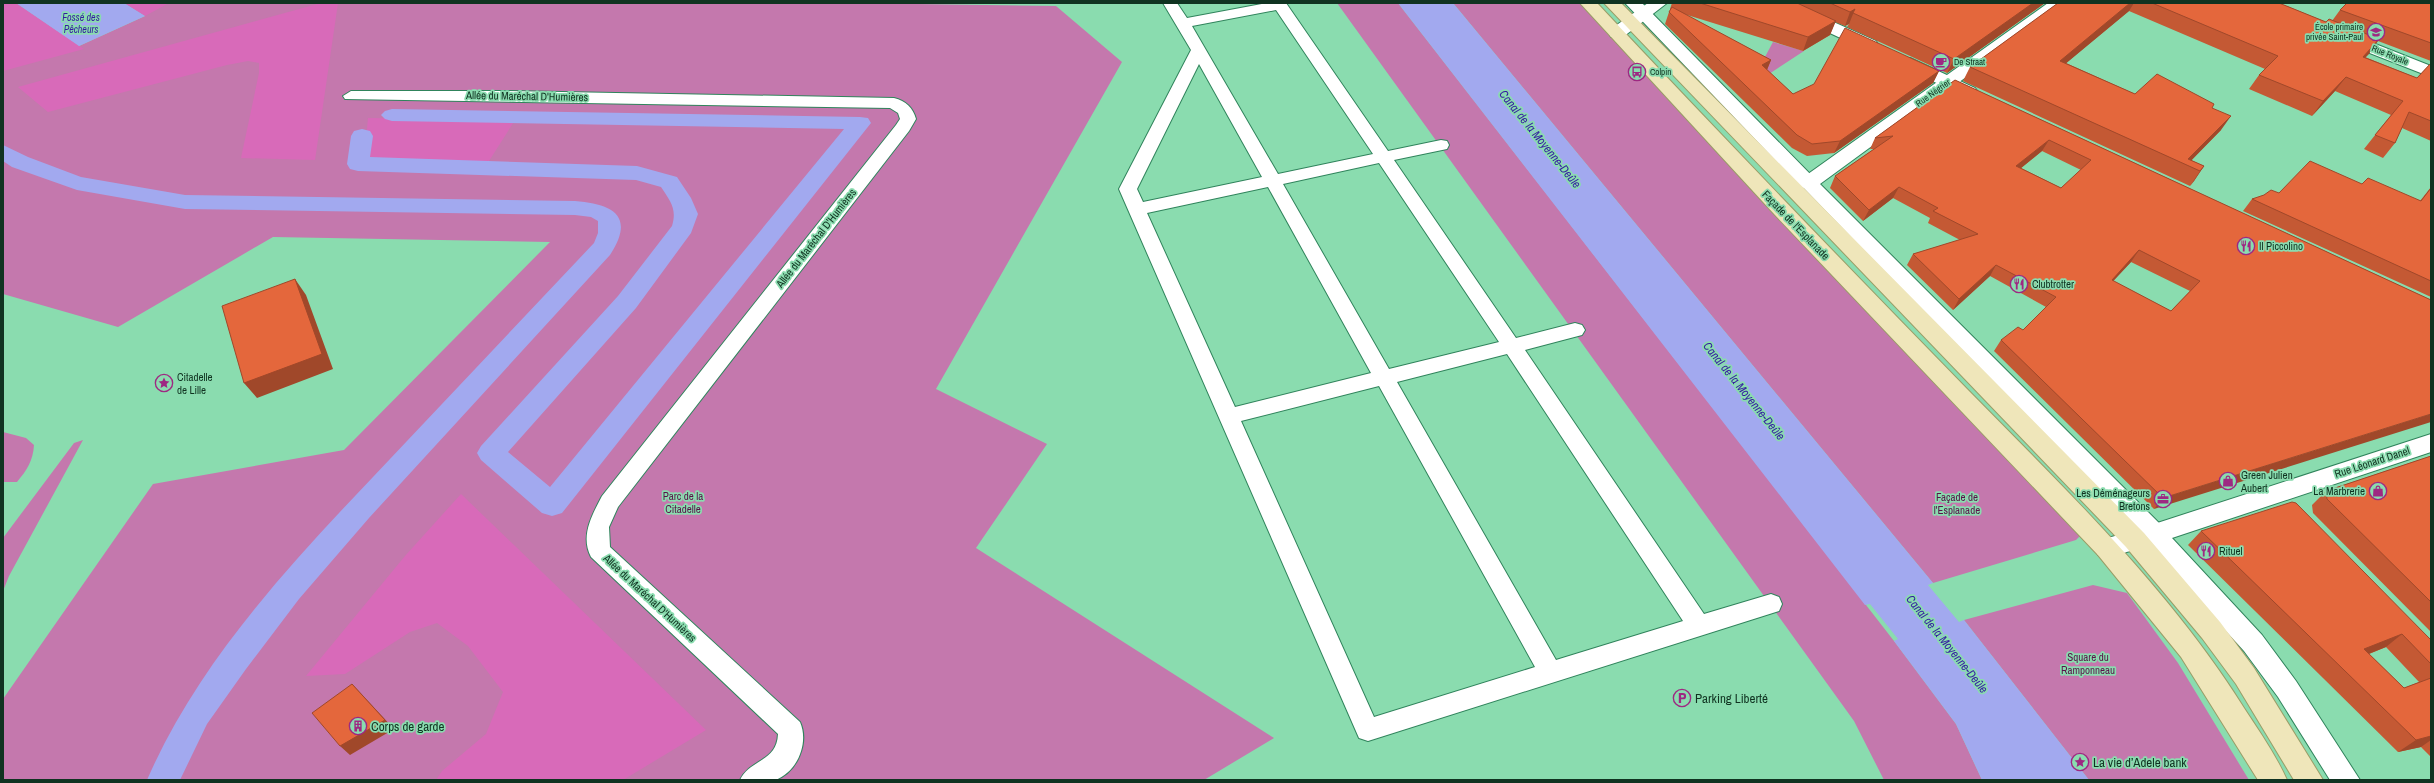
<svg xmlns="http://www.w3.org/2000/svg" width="2434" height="783" viewBox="0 0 2434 783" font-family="'Archivo Narrow',sans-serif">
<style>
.green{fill:#c478ad}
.forest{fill:#d86ab9}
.water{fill:#a2a9ef}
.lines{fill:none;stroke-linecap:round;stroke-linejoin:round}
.canal{fill:#a2a9ef;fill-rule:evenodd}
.pedestrian-casing{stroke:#30845c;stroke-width:2}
.minor-casing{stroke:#30845c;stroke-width:2}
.tertiary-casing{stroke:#30845c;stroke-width:2}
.primary-casing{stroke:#9a9d67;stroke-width:2}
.pedestrian{fill:#fff;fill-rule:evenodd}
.minor{fill:#fff;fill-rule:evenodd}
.tertiary{fill:#fff;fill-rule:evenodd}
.primary{fill:#efe6ba;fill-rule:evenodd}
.wall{fill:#c45934;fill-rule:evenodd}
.shaded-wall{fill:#a0482a}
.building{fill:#e4673c;stroke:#a0482a;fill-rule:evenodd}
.labels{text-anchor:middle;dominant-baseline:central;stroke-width:3.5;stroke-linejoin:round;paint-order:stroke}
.far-poi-label{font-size:9px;fill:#103321;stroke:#8adcaf;text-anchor:start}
.far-street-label{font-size:9px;fill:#103321;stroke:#8adcaf}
.far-water-label{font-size:10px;font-style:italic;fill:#331aa1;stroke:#8adcaf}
.street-label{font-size:11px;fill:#103321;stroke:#8adcaf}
.poi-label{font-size:11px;fill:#103321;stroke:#8adcaf;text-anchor:start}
.park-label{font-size:11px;fill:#581348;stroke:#8adcaf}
.water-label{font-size:12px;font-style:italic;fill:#331aa1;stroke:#8adcaf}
.near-poi-label{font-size:13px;fill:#103321;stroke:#8adcaf;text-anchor:start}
</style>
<rect width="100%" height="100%" fill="#8adcaf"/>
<!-- green -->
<path class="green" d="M 3,3 L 16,3 L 79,46 L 145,16 L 124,3 L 851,3 L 1056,6 L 1122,62 L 936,389 L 1047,444 L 976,548 L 1274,738 L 1204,780 L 3,780 L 3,699 L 153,484 L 344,450 L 550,242 L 273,237 L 118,327 L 3,294 Z
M 1337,3 L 1398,3 L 1894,641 L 1956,724 L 1982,780 L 1884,780 L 1854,721 Z
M 1453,3 L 1580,3 L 2080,536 L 2076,540 L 1933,583 Z
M 1773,42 L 1804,51 L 1769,74 L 1759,68 Z
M 3,432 L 26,438 L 34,445 C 33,461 27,470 17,482 L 3,482 Z
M 83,440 L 9,576 L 3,591 L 3,538 L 74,443 Z
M 2093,585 L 2127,593 L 2178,663 L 2249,780 L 2089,780 L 1964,620 Z"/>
<!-- forest -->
<path class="forest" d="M 3,3 L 16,3 L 84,49 L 3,71 Z
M 124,3 L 169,3 L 145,16 Z
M 321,3 L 338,3 L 315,160 L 241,158 L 259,73 L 259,63 L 248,61 L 227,65 L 48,112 L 18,87 Z
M 368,118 L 515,120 L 489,161 L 364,161 Z
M 461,494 L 706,730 L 623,780 L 436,780 L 442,771 L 486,734 L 503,692 L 468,646 L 437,623 L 410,632 L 345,674 L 306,676 L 405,556 Z"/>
<!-- water -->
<path class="water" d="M 16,3 L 124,3 L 145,16 L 79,46 Z
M 1398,3 L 1453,3 L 1933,583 L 1928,585 L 1959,622 L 1964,620 L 2089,780 L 1982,780 L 1956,724 L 1894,641 L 1898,639 L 1870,604 L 1865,605 Z"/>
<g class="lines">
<!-- canal -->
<path class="canal" d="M 392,109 L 860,117 L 868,118 L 871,123 L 562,513 L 552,516 L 542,513 L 481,460 L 477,453 L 481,446 L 618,296 L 672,226 C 677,209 671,202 661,187 L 636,180 L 358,171 L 350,169 L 347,164 L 351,136 L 354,131 L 362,129 L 370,131 L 373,136 L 370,157 L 637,166 L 677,177 L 691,198 L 698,214 L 691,233 L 636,308 L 508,452 L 550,487 L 844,129 L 392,121 L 385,119 L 381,115 L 385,111 Z
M 3,145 L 28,157 L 81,177 L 185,195 L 575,201 C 612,204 636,215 610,255 L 369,518 L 299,599 L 246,669 L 207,724 L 180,780 L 147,780 C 201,656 298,556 390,459 C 458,387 526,315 594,243 L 598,233 L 598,221 L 591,217 L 575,215 L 185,209 L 77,190 L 12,167 L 3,161 Z"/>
<defs>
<path id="pedestrian" d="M 1163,3 L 1177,3 L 1187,18 L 1267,3 L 1286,3 L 1388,151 L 1441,140 L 1447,141 L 1449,145 L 1447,149 L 1394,160 L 1516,338 L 1575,323 L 1582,325 L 1585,330 L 1582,335 L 1525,350 L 1704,614 L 1771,594 L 1779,597 L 1782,604 L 1779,611 L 1368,741 L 1359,738 L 1119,189 L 1191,50 ZM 1276,10 L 1373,154 L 1278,174 L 1192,26 ZM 1199,64 L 1262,177 L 1143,202 L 1137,189 ZM 1379,163 L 1499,342 L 1389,369 L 1283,184 ZM 1268,187 L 1371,373 L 1235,407 L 1147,213 ZM 1507,354 L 1683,621 L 1556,660 L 1397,382 ZM 1379,386 L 1535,667 L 1374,717 L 1241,421 Z
M 351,91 L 505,91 L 894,98 C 906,101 913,108 916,119 L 909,131 L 618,507 L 609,527 L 610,547 L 800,722 C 809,742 798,772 775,780 C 766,783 750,780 740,780 C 750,759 777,762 778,734 L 591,557 C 580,536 592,515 602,496 L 896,125 L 900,119 L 898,113 L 890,108 L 345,99 L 343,96 Z"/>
<path id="minor" d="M 1625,3 L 1642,3 L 1815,179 L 1817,183 L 1815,187 L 1808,189 L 1801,187 Z
M 1770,3 L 1791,3 L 1876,41 L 1878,45 L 1876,49 L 1864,49 L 1772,6 Z
M 2345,32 L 2431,66 L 2431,77 L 2339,41 L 2337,37 L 2339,33 Z
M 1910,58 L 1975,88 L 1978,92 L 1975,96 L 1963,96 L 1904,67 L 1901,63 L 1904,59 Z
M 2431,434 L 2431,452 L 2172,538 L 2262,635 L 2296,681 L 2360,780 L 2330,780 L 2278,697 L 2244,651 L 2145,541 L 2142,534 L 2145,527 Z"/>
<path id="tertiary" d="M 1648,3 L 1667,3 L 1623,37 L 1611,37 L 1609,33 L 1611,29 Z
M 2048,3 L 2067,3 L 1820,184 L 2163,527 L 2166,534 L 2163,541 L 2107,558 L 2098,555 L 2095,548 L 2098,541 L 2135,530 L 1799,183 L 1801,179 Z"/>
<path id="primary" d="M 1580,3 L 1597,3 C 1719,133 1842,261 1967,389 C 2066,490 2168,587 2244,708 C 2259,731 2276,755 2287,780 L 2258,780 L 2181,657 L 2098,555 L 1775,215 Z
M 1604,3 L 1621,3 L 2144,533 L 2220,622 L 2254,668 L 2323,780 L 2294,780 L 2236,684 L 2202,638 L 2126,547 Z"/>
</defs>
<!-- pedestrian casing -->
<use href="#pedestrian" class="pedestrian-casing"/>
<!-- minor casing -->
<use href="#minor" class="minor-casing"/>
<!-- tertiary casing -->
<use href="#tertiary" class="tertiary-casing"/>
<!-- primary casing -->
<use href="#primary" class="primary-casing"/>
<!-- pedestrian -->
<use href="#pedestrian" class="pedestrian"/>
<!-- minor -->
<use href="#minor" class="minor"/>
<!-- tertiary -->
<use href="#tertiary" class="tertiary"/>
<!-- primary -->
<use href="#primary" class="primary"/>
</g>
<!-- wall -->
<path class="wall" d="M 1672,3 L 2045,3 L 1947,73 L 1847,27 L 1849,24 L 1845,26 L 1835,22 L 1830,35 L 1803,51 L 1684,14 L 1771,60 L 1767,70 L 1793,94 L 1939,71 L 1933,83 L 1834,153 L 1807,156 L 1792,148 L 1665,24 L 1669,12 L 1671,9 L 1670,9 Z
M 2058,3 L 2279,3 L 2326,22 L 2332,21 L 2340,10 L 2431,3 L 2431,61 L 2378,41 L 2365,57 L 2417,78 L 2431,63 L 2431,141 L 2402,128 L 2395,143 L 2383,158 L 2364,149 L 2391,115 L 2335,91 L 2312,116 L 2249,89 L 2259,75 L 2265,69 L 2129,11 L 2066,63 L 2135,94 L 2212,108 L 2221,130 L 2191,160 L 2204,166 L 2194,181 L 2190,186 L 1963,81 L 1970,67 Z
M 1955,80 L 2431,300 L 2154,509 L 1994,351 L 2001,340 L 2023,330 L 2046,307 L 1990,276 L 1953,310 L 1907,265 L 1913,254 L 1960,240 L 1928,223 L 1930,218 L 1893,198 L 1863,221 L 1830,188 L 1835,176 L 1874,149 L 1870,149 L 1875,138 ZM 2042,151 L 2081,170 L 2061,188 L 2021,168 ZM 2131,262 L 2190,291 L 2171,311 L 2113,281 Z
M 2362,184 L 2420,201 L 2431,187 L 2431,297 L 2243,211 L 2252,199 L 2279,193 Z
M 2431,456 L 2431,632 L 2313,513 L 2312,505 L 2326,491 Z
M 2201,531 L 2431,640 L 2431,757 L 2421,747 L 2398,752 L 2188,545 ZM 2386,647 L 2419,682 L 2404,688 L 2369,654 Z"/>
<!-- shaded-wall -->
<path class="shaded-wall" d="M 2033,3 L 2045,3 L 1947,73 L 1954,59 Z
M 2130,3 L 2134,3 L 2129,11 L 2052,75 L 2060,61 Z
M 1855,9 L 1849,24 L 1845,26 L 1850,12 Z
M 1836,21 L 1830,35 L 1803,51 L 1808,37 Z
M 2379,39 L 2369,54 L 2352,71 L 2363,57 Z
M 1771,60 L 1766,72 L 1762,65 Z
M 1939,71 L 1933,83 L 1834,153 L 1840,141 Z
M 2346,77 L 2335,91 L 2312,116 L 2323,101 Z
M 2231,116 L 2221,130 L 2187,165 L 2188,159 Z
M 2049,140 L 2042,151 L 2010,177 L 2016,166 Z
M 2204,166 L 2194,181 L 2190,186 L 2200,171 Z
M 1899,187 L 1893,198 L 1863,221 L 1869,210 Z
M 2139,250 L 2131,262 L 2104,291 L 2112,280 Z
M 1996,265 L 1990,276 L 1953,310 L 1959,299 Z
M 295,279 L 306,295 L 333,369 L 257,398 L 244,383 Z
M 2431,414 L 2431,422 L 2154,509 L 2163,498 Z
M 2402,634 L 2386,647 L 2348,662 L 2364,649 Z
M 352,684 L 394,729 L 350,755 L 340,746 Z
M 2431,736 L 2431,740 L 2421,747 L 2398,752 L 2416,740 Z"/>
<!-- building -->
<path class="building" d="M 1700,3 L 1797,3 L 1836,21 L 1808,37 Z
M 1830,3 L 2033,3 L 1954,59 L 1853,13 L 1855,9 L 1850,12 Z
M 2058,3 L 2130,3 L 2060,61 L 2135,94 L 2157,74 L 2214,104 L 2212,108 L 2231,116 L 2188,159 L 2204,166 L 2200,171 L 1970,67 Z
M 2152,3 L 2279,3 L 2326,22 L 2329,19 L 2379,39 L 2363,57 L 2417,78 L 2431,63 L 2431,121 L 2409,112 L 2395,143 L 2375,135 L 2403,101 L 2346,77 L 2323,101 L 2259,75 L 2278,56 Z
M 2347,3 L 2431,3 L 2431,43 L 2340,10 Z
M 1672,7 L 1771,60 L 1762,65 L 1793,94 L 1814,84 L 1845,28 L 1939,71 L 1840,141 L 1812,144 L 1797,135 L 1669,12 Z
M 1955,80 L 2431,300 L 2431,414 L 2163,498 L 2001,340 L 2018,327 L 2023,330 L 2056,297 L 1996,265 L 1959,299 L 1913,254 L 1978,234 L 1933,211 L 1938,208 L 1899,187 L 1869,210 L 1835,176 L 1893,136 L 1875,138 ZM 2049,140 L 2091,160 L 2061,188 L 2016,166 ZM 2139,250 L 2200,281 L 2171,311 L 2112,280 Z
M 2310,161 L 2362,184 L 2368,178 L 2421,201 L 2431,188 L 2431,281 L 2252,199 L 2264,195 L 2271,190 L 2279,193 Z
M 295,279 L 322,354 L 244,383 L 222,306 Z
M 2431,456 L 2431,602 L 2327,499 L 2326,491 Z
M 2292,502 L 2296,503 L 2431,640 L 2431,664 L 2402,634 L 2364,649 L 2404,688 L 2431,678 L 2431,736 L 2416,740 L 2201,531 Z
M 352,684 L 385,720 L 340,746 L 312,713 Z"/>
<!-- icons -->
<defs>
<symbol id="school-ring" viewBox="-11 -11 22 22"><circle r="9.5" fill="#8adcaf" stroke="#9e2882" stroke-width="1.5"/><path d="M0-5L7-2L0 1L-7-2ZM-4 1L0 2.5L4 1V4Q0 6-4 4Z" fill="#9e2882"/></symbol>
<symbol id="cafe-ring" viewBox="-11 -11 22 22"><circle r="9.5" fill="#8adcaf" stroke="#9e2882" stroke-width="1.5"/><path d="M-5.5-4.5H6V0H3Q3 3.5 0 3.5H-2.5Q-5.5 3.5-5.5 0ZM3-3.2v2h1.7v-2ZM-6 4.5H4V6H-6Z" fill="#9e2882"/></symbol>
<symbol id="bus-ring" viewBox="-11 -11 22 22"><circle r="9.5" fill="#8adcaf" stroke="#9e2882" stroke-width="1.5"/><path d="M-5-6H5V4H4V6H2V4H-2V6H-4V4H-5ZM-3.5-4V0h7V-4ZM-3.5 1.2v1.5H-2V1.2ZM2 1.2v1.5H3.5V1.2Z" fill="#9e2882"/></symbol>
<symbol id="restaurant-ring" viewBox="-11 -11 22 22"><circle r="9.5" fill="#8adcaf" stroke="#9e2882" stroke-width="1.5"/><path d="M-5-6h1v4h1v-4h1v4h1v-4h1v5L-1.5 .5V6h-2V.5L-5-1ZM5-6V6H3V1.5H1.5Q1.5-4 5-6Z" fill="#9e2882"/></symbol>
<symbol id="sight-ring" viewBox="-11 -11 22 22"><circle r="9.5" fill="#8adcaf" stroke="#9e2882" stroke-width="1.5"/><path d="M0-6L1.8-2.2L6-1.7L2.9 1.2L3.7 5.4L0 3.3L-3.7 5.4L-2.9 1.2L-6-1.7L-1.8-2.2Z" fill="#9e2882"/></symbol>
<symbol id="shop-ring" viewBox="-11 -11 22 22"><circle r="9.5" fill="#8adcaf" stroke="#9e2882" stroke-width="1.5"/><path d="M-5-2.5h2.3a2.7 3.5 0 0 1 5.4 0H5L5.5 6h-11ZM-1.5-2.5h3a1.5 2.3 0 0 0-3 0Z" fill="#9e2882"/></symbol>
<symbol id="office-ring" viewBox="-11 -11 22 22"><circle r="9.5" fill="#8adcaf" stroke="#9e2882" stroke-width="1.5"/><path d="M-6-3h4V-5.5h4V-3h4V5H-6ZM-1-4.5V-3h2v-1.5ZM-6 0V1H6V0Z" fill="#9e2882"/></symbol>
<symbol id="parking-ring" viewBox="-11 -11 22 22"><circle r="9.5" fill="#8adcaf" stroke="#9e2882" stroke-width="1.5"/><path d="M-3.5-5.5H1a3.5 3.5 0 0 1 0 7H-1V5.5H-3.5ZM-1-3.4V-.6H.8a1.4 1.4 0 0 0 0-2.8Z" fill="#9e2882"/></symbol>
<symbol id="building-ring" viewBox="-11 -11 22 22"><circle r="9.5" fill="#8adcaf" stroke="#9e2882" stroke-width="1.5"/><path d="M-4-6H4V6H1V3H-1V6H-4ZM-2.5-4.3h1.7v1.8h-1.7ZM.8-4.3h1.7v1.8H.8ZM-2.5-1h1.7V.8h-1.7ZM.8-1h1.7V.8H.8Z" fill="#9e2882"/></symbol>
</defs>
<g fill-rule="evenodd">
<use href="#school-ring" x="2366" y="22" width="20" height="20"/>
<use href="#cafe-ring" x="1931" y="52" width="20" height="20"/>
<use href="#bus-ring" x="1627" y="62" width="20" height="20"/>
<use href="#restaurant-ring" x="2236" y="236" width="20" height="20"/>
<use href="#restaurant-ring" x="2009" y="274" width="20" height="20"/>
<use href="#sight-ring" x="154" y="373" width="20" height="20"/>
<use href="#shop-ring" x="2218" y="471" width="20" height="20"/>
<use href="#shop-ring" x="2368" y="481" width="20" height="20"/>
<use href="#office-ring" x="2153" y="489" width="20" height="20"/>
<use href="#restaurant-ring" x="2196" y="541" width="20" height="20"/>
<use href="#parking-ring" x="1672" y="688" width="20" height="20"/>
<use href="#building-ring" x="348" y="716" width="20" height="20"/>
<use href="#sight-ring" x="2070" y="752" width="20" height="20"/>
</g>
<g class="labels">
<!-- far-poi labels -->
<g class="far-poi-label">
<text x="2363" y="27" text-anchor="end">École primaire<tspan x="2363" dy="10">privée Saint-Paul</tspan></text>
<text x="1954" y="62">De Straat</text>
<text x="1650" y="72">Colpin</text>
</g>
<!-- far-street labels -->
<g class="far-street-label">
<text transform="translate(2390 55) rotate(22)">Rue Royale</text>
<text transform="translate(1933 93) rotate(-36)">Rue Négrier</text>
</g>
<!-- far-water labels -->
<g class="far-water-label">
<text x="81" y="17">Fossé des<tspan x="81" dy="12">Pêcheurs</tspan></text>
</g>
<!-- street labels -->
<g class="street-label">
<text transform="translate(527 96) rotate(1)">Allée du Maréchal D'Humières</text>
<text transform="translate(1796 225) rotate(46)">Façade de l'Esplanade</text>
<text transform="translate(816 238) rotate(-52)">Allée du Maréchal D'Humières</text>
<text transform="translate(2372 462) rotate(-18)">Rue Léonard Danel</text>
<text transform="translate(650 598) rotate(43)">Allée du Maréchal D'Humières</text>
</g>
<!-- poi labels -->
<g class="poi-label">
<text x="2259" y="246">Il Piccolino</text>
<text x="2032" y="284">Clubtrotter</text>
<text x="177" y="377">Citadelle<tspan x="177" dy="13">de Lille</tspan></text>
<text x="2241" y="475">Green Julien<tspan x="2241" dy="13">Aubert</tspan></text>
<text x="2365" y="491" text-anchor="end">La Marbrerie</text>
<text x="2150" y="493" text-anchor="end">Les Déménageurs<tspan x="2150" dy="13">Bretons</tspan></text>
<text x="2219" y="551">Rituel</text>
</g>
<!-- park labels -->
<g class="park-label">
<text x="683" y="496">Parc de la<tspan x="683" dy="13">Citadelle</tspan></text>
<text x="1957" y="497">Façade de<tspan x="1957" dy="13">l'Esplanade</tspan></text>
<text x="2088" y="657">Square du<tspan x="2088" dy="13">Ramponneau</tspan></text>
</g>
<!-- water labels -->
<g class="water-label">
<text transform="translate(1540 139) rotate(51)">Canal de la Moyenne-Deûle</text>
<text transform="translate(1744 391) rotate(51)">Canal de la Moyenne-Deûle</text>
<text transform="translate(1947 644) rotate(51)">Canal de la Moyenne-Deûle</text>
</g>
<!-- near-poi labels -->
<g class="near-poi-label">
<text x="1695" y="698">Parking Liberté</text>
<text x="371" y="726">Corps de garde</text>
<text x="2093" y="762">La vie d’Adele bank</text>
</g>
</g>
<!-- border -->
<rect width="2434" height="783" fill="none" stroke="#103321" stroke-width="8"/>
</svg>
